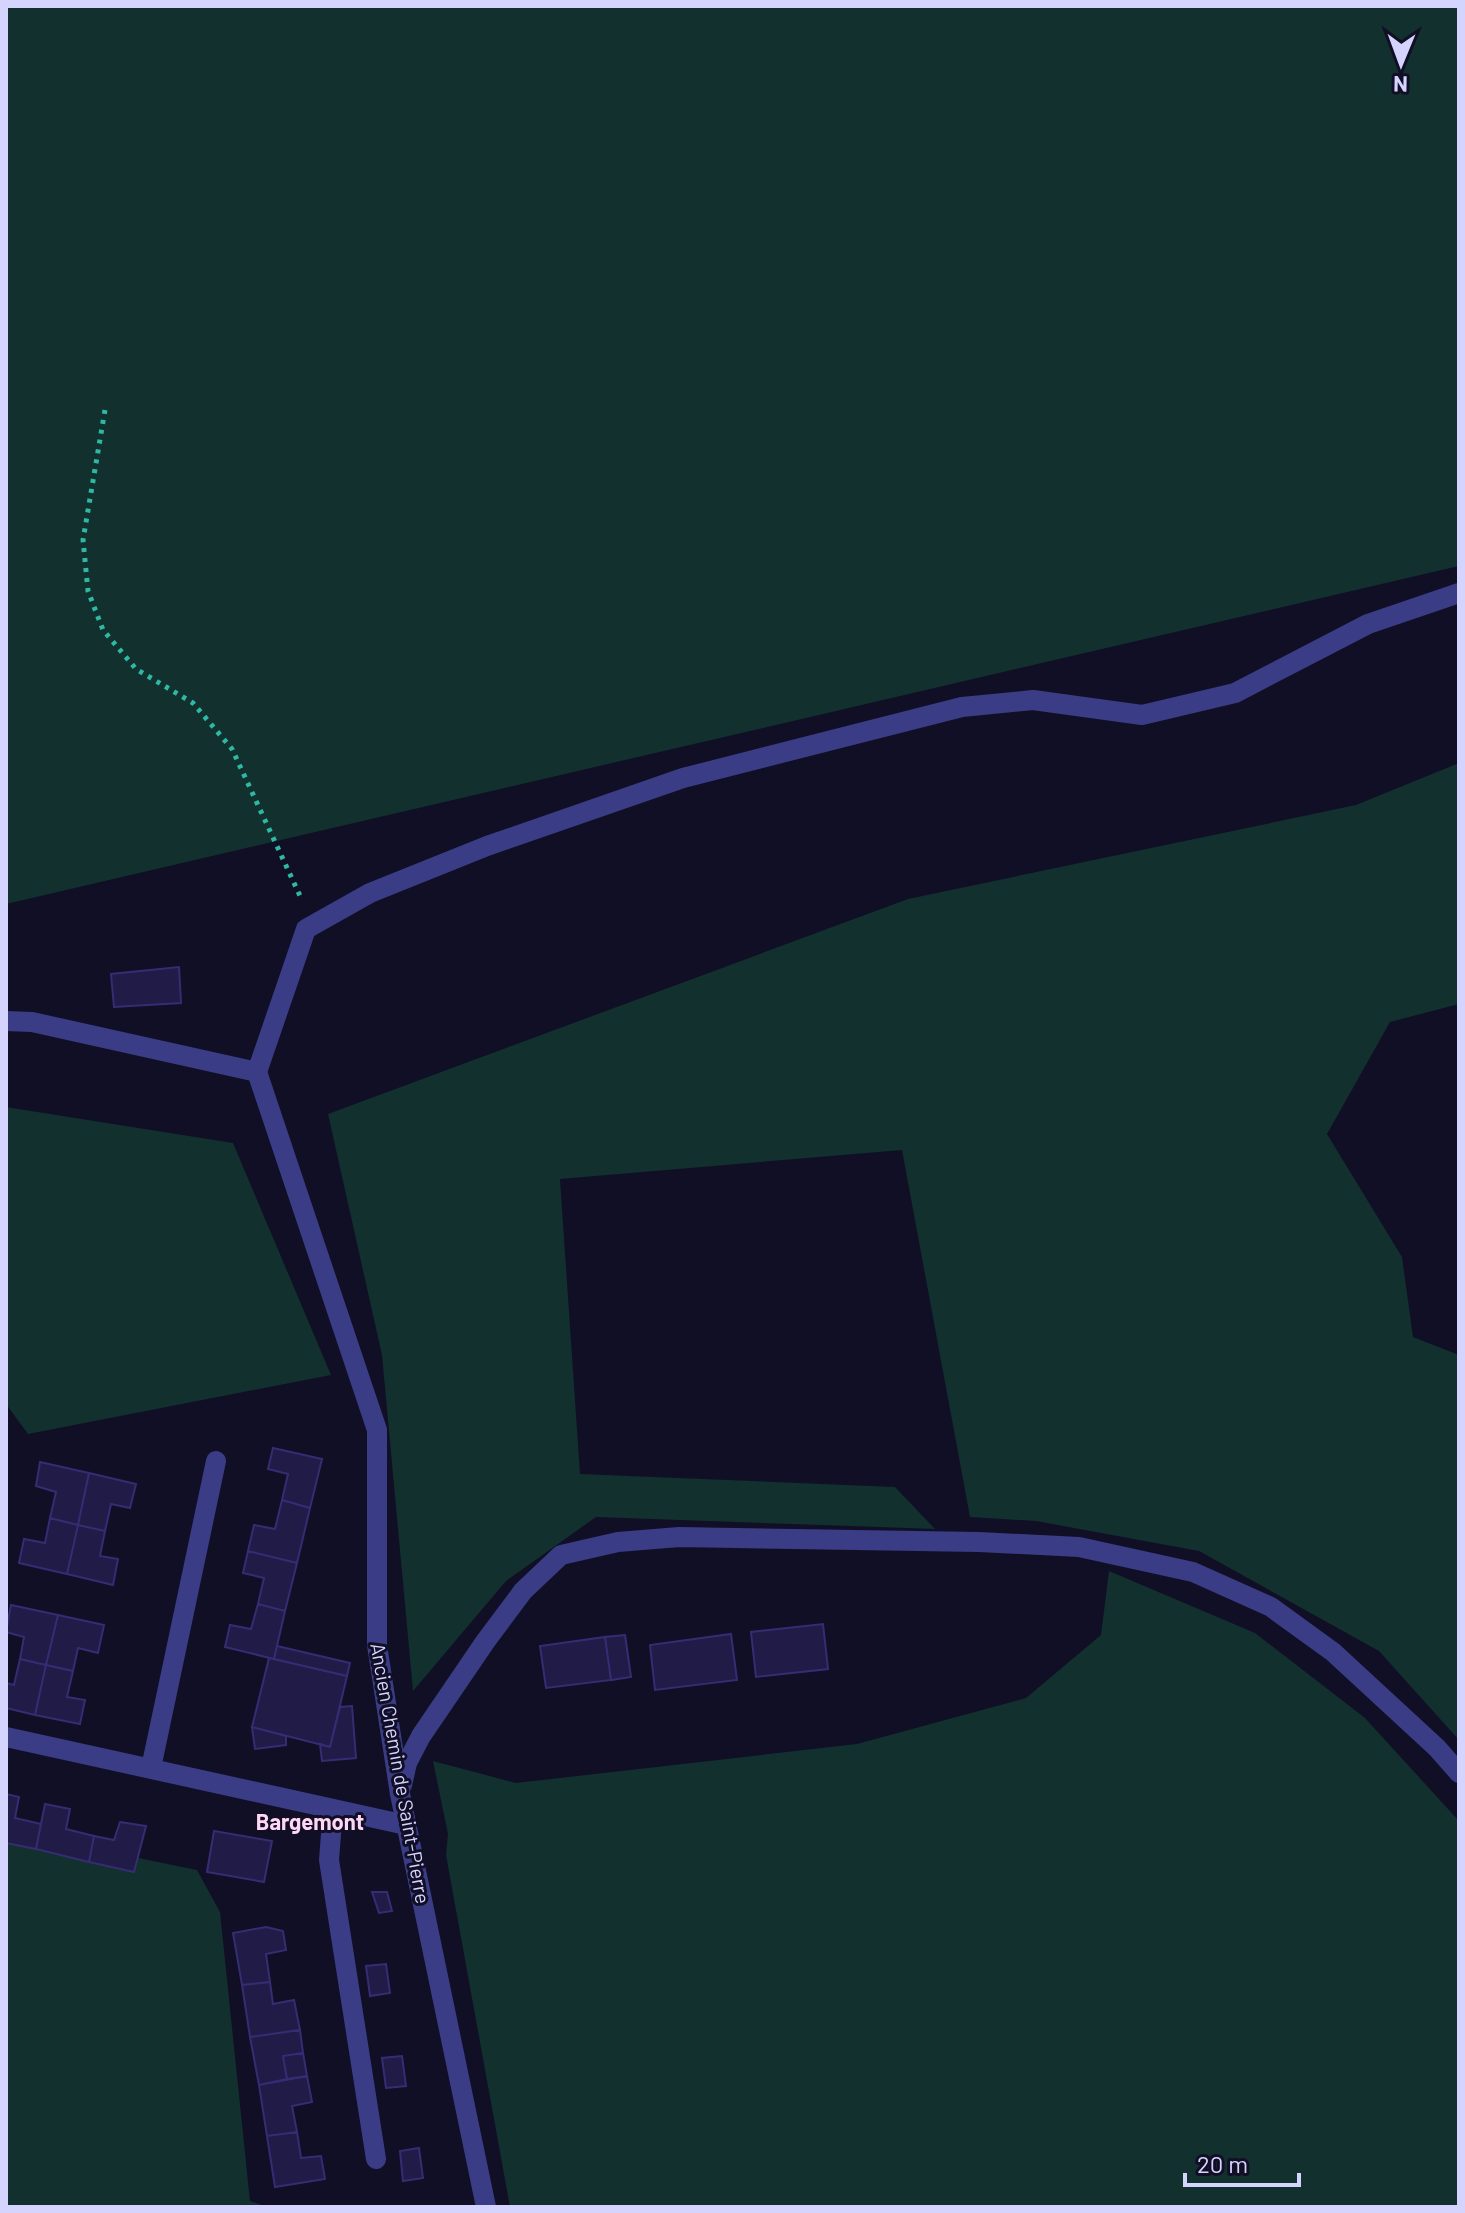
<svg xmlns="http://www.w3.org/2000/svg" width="1465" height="2213" viewBox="0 0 1465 2213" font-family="Barlow,sans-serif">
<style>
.green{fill:#12302d}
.building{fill:#201b47;stroke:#352d73;stroke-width:2}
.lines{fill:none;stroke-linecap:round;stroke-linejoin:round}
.path{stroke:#2eb8a6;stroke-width:5;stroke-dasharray:4 6;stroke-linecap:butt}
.minor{stroke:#3a3d85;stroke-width:20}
.labels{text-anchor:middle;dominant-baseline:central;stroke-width:6;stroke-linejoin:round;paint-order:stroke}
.street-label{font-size:20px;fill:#d5d4ff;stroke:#110f26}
.neighbourhood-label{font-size:22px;font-weight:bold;fill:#ffd6f3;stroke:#110f26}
</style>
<rect width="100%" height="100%" fill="#110f26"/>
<!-- green -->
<path class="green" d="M 6,6 L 1459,6 L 1459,566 L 6,904 Z
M 1459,763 L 1459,1004 L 1390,1022 L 1327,1134 L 1402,1257 L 1413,1337 L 1459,1355 L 1459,1740 L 1379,1651 L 1199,1551 L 1036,1521 L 970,1517 L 902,1150 L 560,1179 L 580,1474 L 895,1487 L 935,1529 L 596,1517 L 506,1581 L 413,1691 L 382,1355 L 328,1114 L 908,899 L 1356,805 Z
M 6,1107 L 233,1143 L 331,1375 L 28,1434 L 6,1404 Z
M 1109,1571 L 1255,1633 L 1365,1718 L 1459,1821 L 1459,2207 L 510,2207 L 446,1855 L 448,1834 L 433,1761 L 516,1783 L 857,1744 L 1026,1698 L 1101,1635 Z
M 6,1831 L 197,1870 L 220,1912 L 250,2201 L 268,2207 L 6,2207 Z"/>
<!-- building -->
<path class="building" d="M 179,967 L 181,1003 L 114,1007 L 111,974 Z
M 273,1448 L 322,1459 L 310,1508 L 282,1500 L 288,1474 L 268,1469 Z
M 40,1462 L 89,1473 L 78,1525 L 50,1518 L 56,1492 L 36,1486 Z
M 89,1473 L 136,1484 L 130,1508 L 111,1504 L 105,1531 L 78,1525 Z
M 282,1500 L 310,1508 L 297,1563 L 248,1551 L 254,1525 L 275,1529 Z
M 50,1518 L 78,1525 L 67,1574 L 19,1563 L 24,1539 L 45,1543 Z
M 78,1525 L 105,1531 L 100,1556 L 118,1559 L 113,1585 L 67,1574 Z
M 248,1551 L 297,1563 L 285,1611 L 258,1604 L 264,1578 L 243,1573 Z
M 258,1604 L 285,1611 L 274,1659 L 225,1647 L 230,1625 L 251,1629 Z
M 11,1605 L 58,1615 L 46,1665 L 20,1659 L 24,1637 L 6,1632 Z
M 58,1615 L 104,1625 L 98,1653 L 78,1648 L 73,1671 L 46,1665 Z
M 823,1624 L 828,1669 L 756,1677 L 751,1632 Z
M 731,1634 L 737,1680 L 655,1690 L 650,1645 Z
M 625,1635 L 631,1677 L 611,1680 L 605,1637 Z
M 605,1637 L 611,1680 L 546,1688 L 540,1646 Z
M 277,1646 L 350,1663 L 347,1676 L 274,1659 Z
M 269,1658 L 347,1676 L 330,1747 L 252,1727 Z
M 20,1659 L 46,1665 L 35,1715 L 6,1708 L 6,1683 L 14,1685 Z
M 46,1665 L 73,1671 L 67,1697 L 85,1700 L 80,1724 L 35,1715 Z
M 352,1706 L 356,1758 L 322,1761 L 320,1744 L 330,1747 L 340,1707 Z
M 252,1727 L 286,1736 L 286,1745 L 255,1749 Z
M 6,1794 L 19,1797 L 15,1818 L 41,1824 L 36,1849 L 6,1843 Z
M 45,1804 L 70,1809 L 66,1829 L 94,1836 L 89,1862 L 36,1849 Z
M 120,1822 L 146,1826 L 134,1872 L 89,1862 L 94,1836 L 114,1840 Z
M 214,1831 L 272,1841 L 264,1882 L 207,1872 Z
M 372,1892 L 387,1892 L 392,1911 L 379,1913 Z
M 266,1927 L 283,1931 L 286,1950 L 266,1954 L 270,1982 L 242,1985 L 233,1933 Z
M 386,1964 L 390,1993 L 370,1996 L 366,1966 Z
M 270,1982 L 273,2004 L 294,2000 L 300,2030 L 250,2037 L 242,1985 Z
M 300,2030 L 303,2053 L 283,2056 L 287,2079 L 259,2085 L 250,2037 Z
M 303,2053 L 307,2076 L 287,2079 L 283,2056 Z
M 402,2056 L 406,2086 L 386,2088 L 382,2058 Z
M 307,2076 L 312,2102 L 292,2106 L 297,2132 L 267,2136 L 259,2085 Z
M 297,2132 L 301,2158 L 321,2156 L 325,2179 L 275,2187 L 267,2136 Z
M 419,2148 L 423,2178 L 403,2181 L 400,2151 Z"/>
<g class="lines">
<!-- path -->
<path class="path" d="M 105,410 L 83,540 L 88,591 L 103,630 L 136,669 L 193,703 L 232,749 L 301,898"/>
<!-- minor -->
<path class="minor" d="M 6,1021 L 32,1022 L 257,1072
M 6,1737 L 406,1825
M 151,1768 L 216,1461
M 402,1785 L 407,1763 L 421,1736 L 485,1642 L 523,1591 L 561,1555 L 618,1542 L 679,1537 L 979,1542 L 1079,1547 L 1193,1572 L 1271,1607 L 1333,1652 L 1437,1748 L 1459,1773
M 333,1809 L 329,1860 L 376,2159
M 486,2207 L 400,1794 L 377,1645 L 377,1430 L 257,1072 L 306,929 L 370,893 L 487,846 L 683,778 L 962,707 L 1033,700 L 1142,715 L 1235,693 L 1368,624 L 1459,593"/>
</g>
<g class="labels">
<!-- street labels -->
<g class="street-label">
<text transform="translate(401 1773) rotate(80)">Ancien Chemin de Saint-Pierre</text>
</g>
<!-- neighbourhood labels -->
<g class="neighbourhood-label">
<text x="310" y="1821">Bargemont</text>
</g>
</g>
<!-- border -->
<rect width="1465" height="2213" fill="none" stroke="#d5d4ff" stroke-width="16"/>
<!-- north arrow -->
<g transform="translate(1401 64) rotate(181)" stroke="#110f26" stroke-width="6" paint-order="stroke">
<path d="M0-6L14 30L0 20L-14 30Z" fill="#d5d4ff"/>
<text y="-12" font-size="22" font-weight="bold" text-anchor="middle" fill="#d5d4ff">N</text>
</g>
<!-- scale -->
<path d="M1185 2173v12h114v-12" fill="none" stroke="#d5d4ff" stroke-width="4"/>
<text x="1197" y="2173" font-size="24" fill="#d5d4ff" stroke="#110f26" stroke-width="6" paint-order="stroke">20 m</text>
</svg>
